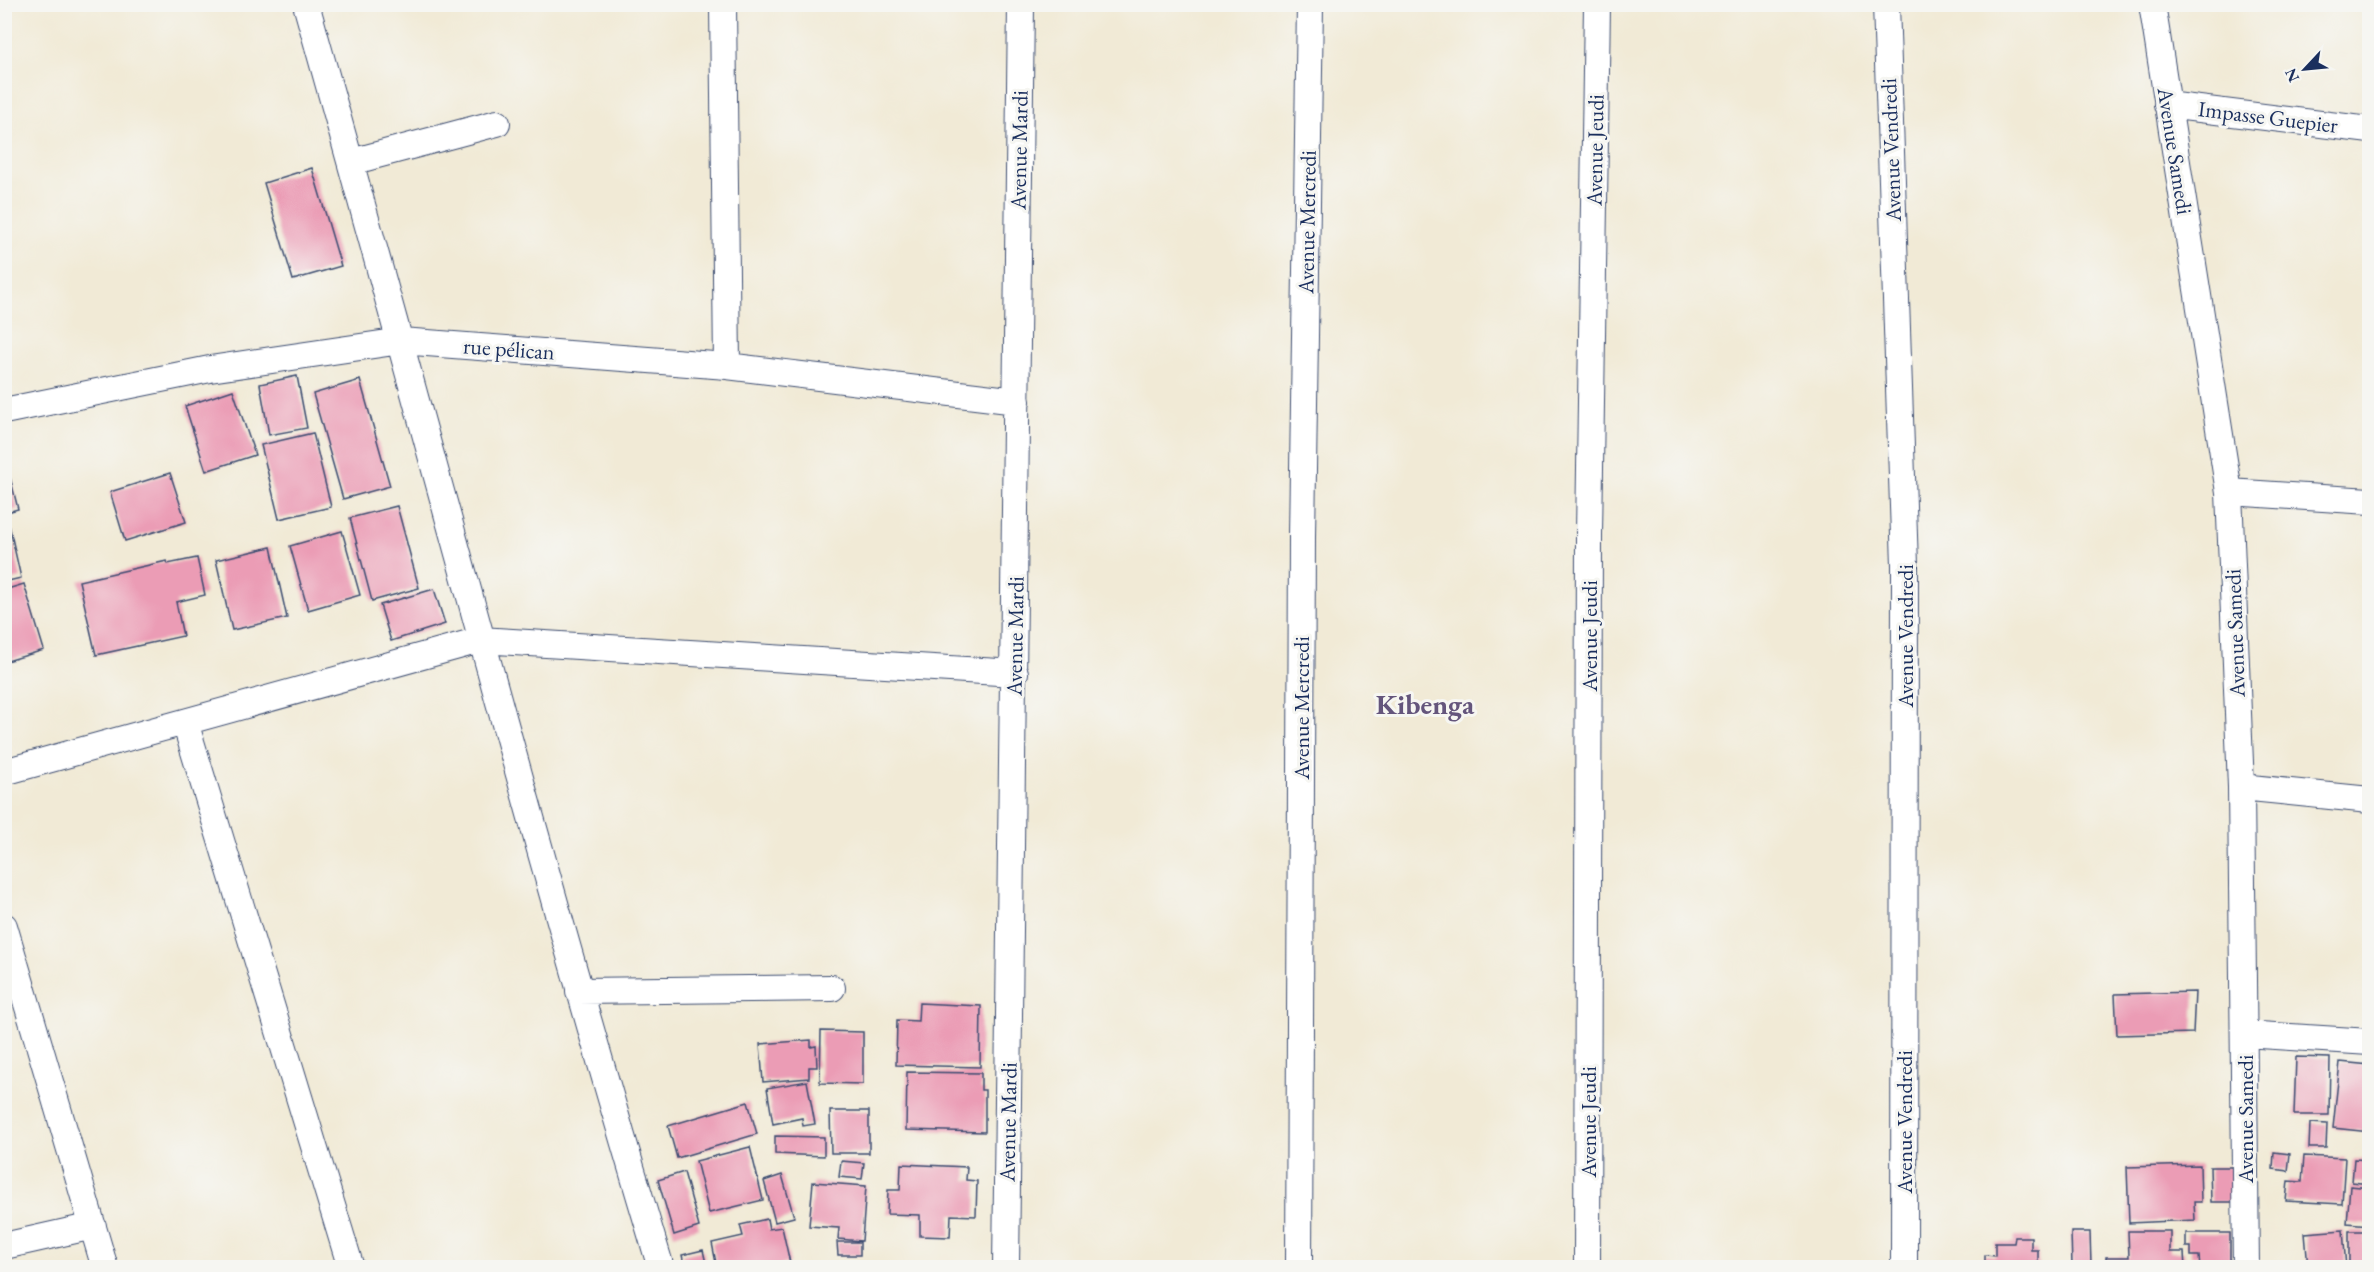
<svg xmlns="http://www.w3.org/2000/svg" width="2374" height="1272" viewBox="0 0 2374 1272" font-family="'EB Garamond',serif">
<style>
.building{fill:#eb9cb5}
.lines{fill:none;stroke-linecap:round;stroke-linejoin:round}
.minor-casing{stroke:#3b4b70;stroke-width:28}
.minor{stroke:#fff;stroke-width:26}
.labels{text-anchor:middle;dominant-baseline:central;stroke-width:6;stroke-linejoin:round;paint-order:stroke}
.street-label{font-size:22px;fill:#1b2f5e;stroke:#f6f6f2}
.district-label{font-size:28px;font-weight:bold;fill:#64557c;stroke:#f6f6f2}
</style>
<rect width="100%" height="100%" fill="#f6f6f2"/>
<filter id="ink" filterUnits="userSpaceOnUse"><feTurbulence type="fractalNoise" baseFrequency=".0167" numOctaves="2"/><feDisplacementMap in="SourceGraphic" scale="12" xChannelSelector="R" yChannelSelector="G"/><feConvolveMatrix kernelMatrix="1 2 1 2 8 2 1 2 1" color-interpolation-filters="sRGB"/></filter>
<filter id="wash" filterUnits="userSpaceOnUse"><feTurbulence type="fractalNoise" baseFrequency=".008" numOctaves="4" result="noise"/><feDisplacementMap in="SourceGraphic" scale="24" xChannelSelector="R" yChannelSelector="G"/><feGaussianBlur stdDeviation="1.35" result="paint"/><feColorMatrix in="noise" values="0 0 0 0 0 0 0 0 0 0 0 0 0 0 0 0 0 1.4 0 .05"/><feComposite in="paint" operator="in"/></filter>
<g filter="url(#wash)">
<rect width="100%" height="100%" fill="#f1ead6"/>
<g id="blocks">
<!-- building -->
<path class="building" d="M 312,168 L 341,266 L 293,280 L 264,183 Z
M 297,376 L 307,428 L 269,435 L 260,384 Z
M 360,380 L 390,486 L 343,499 L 313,394 Z
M 233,390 L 255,455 L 206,471 L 185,406 Z
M 313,433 L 331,507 L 279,519 L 261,445 Z
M 8,469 L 18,509 L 4,513 L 4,470 Z
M 170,473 L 186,522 L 125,541 L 110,492 Z
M 397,506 L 419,588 L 372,601 L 350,518 Z
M 4,520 L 8,520 L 21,578 L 4,582 Z
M 342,531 L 360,595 L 308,610 L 290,546 Z
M 271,547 L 287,618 L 232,630 L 216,560 Z
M 197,558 L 205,595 L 176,602 L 183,636 L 96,655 L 79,581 L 167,561 L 168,564 Z
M 24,584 L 44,650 L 4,662 L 4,590 Z
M 434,589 L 445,624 L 391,641 L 380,605 Z
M 2195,992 L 2193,1033 L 2117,1035 L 2115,994 Z
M 919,1003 L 981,1006 L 980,1067 L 896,1065 L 897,1020 L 918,1021 Z
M 821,1031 L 863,1032 L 863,1084 L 820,1083 Z
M 811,1040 L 811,1047 L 816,1046 L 817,1067 L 809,1067 L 809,1078 L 763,1082 L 760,1044 Z
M 2296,1057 L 2330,1058 L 2329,1115 L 2294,1115 Z
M 2340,1062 L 2370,1065 L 2370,1132 L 2333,1128 Z
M 907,1072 L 981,1073 L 981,1090 L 985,1090 L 985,1132 L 906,1130 Z
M 807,1081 L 815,1124 L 803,1126 L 802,1118 L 773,1124 L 767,1088 Z
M 748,1102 L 757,1134 L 677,1158 L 668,1126 Z
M 830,1111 L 869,1111 L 869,1153 L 831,1153 Z
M 2310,1123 L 2327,1124 L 2326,1148 L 2309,1148 Z
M 775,1136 L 824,1137 L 824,1156 L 775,1154 Z
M 750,1147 L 763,1200 L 709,1213 L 696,1161 Z
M 2274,1152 L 2290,1154 L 2288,1171 L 2273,1169 Z
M 2304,1156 L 2345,1158 L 2342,1204 L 2286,1201 L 2288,1181 L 2302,1182 Z
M 2354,1159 L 2370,1160 L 2370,1184 L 2352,1182 Z
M 841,1161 L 864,1163 L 862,1179 L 839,1177 Z
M 901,1164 L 967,1167 L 966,1180 L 977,1181 L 976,1216 L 951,1215 L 950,1237 L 920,1236 L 920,1215 L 887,1214 L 888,1190 L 900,1190 Z
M 2200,1165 L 2201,1202 L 2194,1202 L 2195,1220 L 2129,1223 L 2127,1167 Z
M 2210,1167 L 2232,1167 L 2233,1202 L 2211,1202 Z
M 684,1172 L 699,1227 L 674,1235 L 658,1180 Z
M 782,1175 L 794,1217 L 775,1222 L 764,1181 Z
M 813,1182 L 866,1186 L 862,1241 L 838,1239 L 839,1228 L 809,1226 Z
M 2350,1186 L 2370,1188 L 2370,1225 L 2347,1223 Z
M 767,1219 L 769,1229 L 782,1227 L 790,1263 L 781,1265 L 782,1268 L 717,1268 L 712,1243 L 743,1236 L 740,1225 Z
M 2343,1230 L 2346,1268 L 2308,1268 L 2305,1233 Z
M 2128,1231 L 2170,1231 L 2170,1252 L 2184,1252 L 2185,1268 L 2106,1268 L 2106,1257 L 2129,1257 Z
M 2349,1231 L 2365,1231 L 2365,1263 L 2349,1263 Z
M 2071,1232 L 2090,1232 L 2091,1265 L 2072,1266 Z
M 2186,1233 L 2230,1233 L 2230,1268 L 2200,1268 L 2199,1256 L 2191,1256 L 2191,1247 L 2186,1247 Z
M 2015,1237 L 2031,1237 L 2031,1250 L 2038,1250 L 2038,1268 L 1985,1268 L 1985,1255 L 1995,1256 L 1995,1243 L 2014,1243 Z
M 837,1242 L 860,1242 L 860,1255 L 838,1255 Z
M 703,1250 L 707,1268 L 685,1268 L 682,1255 Z"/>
</g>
</g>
<g filter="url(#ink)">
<use href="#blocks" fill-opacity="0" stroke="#3b4b70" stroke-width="1.5"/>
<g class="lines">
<defs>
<path id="minor" d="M 306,4 C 425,425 535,849 661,1268
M 723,4 L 727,366
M 1886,4 L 1905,565 L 1904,1268
M 2152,4 L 2229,492 L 2241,787 L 2246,1268
M 2167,105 L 2370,130
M 351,162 L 497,123
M 4,411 L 210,369 L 401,341 L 727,366 L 1017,401
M 2229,492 L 2370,501
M 185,722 L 351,1268
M 4,772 L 480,640 L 1015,673
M 2241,787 L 2370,800
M 4,926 L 105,1268
M 579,991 L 832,988
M 2244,1034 L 2370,1042
M 4,1246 L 93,1226
M 1006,1268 L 1021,4
M 1299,1268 L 1302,537 L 1310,4
M 1587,1268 L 1589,535 L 1597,4"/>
</defs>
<!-- minor casing -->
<use href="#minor" class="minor-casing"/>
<!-- minor -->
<use href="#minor" class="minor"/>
</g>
</g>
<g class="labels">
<!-- street labels -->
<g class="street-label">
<text transform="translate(2268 117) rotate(7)">Impasse Guepier</text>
<text transform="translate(1019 150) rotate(-89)">Avenue Mardi</text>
<text transform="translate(1595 150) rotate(-89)">Avenue Jeudi</text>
<text transform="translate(1891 150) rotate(-92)">Avenue Vendredi</text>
<text transform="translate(2175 151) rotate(81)">Avenue Samedi</text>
<text transform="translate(1307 222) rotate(-89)">Avenue Mercredi</text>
<text transform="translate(509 349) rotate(4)">rue pélican</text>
<text transform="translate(2235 633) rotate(-92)">Avenue Samedi</text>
<text transform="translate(1015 636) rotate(-89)">Avenue Mardi</text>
<text transform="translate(1589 636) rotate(-90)">Avenue Jeudi</text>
<text transform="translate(1905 636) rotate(-90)">Avenue Vendredi</text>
<text transform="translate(1301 708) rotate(-90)">Avenue Mercredi</text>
<text transform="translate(2245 1119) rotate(-90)">Avenue Samedi</text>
<text transform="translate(1008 1122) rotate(-89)">Avenue Mardi</text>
<text transform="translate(1588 1122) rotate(-90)">Avenue Jeudi</text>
<text transform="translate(1904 1122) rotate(-90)">Avenue Vendredi</text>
</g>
<!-- district labels -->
<g class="district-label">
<text x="1425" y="704">Kibenga</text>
</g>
</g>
<!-- margin -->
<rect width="2374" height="1272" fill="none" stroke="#f6f6f2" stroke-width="24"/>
<!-- north arrow -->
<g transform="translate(2305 69) rotate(244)" stroke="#f6f6f2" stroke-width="4.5" paint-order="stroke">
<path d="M0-4.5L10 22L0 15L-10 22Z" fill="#1b2f5e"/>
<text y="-9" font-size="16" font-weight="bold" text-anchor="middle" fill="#1b2f5e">N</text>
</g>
</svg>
